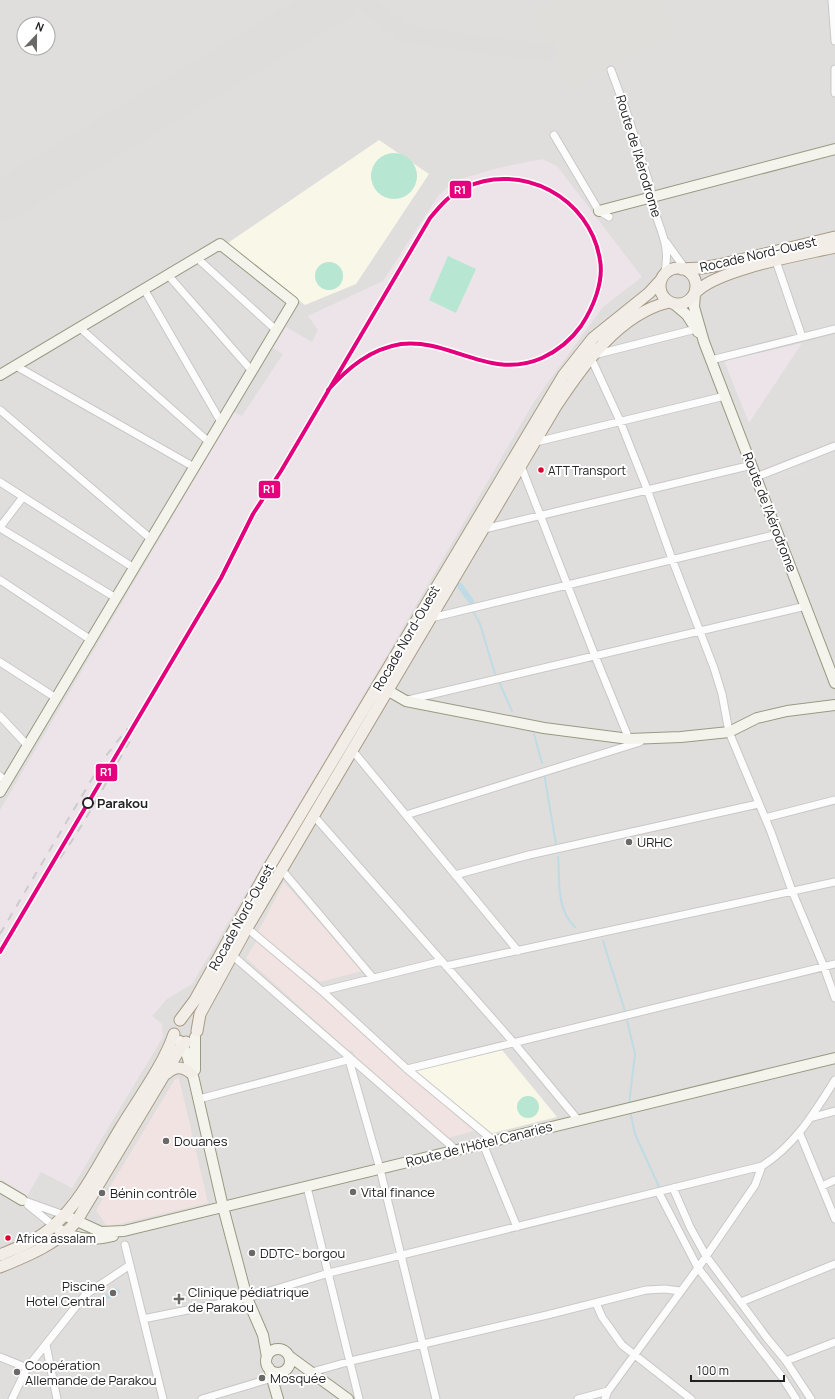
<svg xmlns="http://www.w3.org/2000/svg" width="835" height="1399" viewBox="0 0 835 1399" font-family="Manrope,sans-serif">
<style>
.residential{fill:#dfdedc;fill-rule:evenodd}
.commercial{fill:#f1e3e1}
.industrial{fill:#ede4e9}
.education{fill:#f8f7e8}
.airport{fill:#e0deda}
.pitch{fill:#b7e6d2}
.parking{fill:#e0dfde}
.water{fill:#bfdbe3}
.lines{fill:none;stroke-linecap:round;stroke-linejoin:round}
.stream{stroke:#bfdbe3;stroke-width:2}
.canal{stroke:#bfdbe3;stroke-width:6}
.taxiway{stroke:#dedddc;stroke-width:17}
.runway{stroke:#dedddc;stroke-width:42}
.street-casing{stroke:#c9c8c7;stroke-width:9}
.secondary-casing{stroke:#999a82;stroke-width:12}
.primary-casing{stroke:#a79c86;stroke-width:13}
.street{stroke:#fdfcfc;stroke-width:7}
.secondary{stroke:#f4f4ed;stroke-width:10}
.primary{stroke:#f3ede7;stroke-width:11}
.rail{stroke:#ccc;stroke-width:2;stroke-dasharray:8 8;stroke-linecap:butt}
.rail-1-casing{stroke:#fff;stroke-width:7}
.rail-1{stroke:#e5007d;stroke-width:4}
.bus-dot{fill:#e4002b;stroke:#fff;stroke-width:1.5}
.stop-dot{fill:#fff;stroke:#222;stroke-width:2}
.poi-dot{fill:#6a6968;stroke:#fff;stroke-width:1.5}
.labels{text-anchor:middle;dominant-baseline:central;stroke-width:4;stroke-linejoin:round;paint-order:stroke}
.bus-label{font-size:12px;fill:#222;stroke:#fff;text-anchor:start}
.street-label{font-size:13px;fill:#222;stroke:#fff}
.stop-label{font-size:13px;font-weight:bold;fill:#222;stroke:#fff;text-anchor:start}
.poi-label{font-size:13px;fill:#222;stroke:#fff;text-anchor:start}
.line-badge{stroke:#fff;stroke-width:1.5}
.badge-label{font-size:11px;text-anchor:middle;font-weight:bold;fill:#fff}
</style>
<rect width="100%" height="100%" fill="#f0eeeb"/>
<!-- residential -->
<path class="residential" d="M 0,0 L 835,0 L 835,1399 L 0,1399 ZM 24,24 L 48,24 L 48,48 L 24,48 Z"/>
<!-- commercial -->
<path class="commercial" d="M 284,882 L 362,971 L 320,982 L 258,932 Z
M 257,940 L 474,1131 L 445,1139 L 356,1057 L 352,1050 L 349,1051 L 246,958 Z
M 179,1078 L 208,1203 L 107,1227 L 96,1210 L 175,1079 Z"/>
<!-- industrial -->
<path class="industrial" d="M 542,159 L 557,166 L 642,277 L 603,307 L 535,400 L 383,662 L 192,984 L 167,999 L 152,1016 L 162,1024 L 163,1037 L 72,1188 L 41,1172 L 27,1196 L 0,1179 L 0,810 L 234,412 L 242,416 L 283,354 L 273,348 L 286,327 L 312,342 L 318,330 L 308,316 L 383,281 L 438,196 L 454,181 L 498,168 Z
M 802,343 L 749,423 L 724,361 Z"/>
<!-- education -->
<path class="education" d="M 379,140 L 429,174 L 356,284 L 305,305 L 225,245 Z
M 502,1050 L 557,1117 L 485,1135 L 414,1071 Z"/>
<!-- airport -->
<path class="airport" d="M 557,0 L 657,0 L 677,30 L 571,89 L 530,15 Z"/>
<!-- pitch -->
<path class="pitch" d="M371 176a23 23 0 1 1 46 0a23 23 0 1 1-46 0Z
M 448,256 L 476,269 L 456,313 L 429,300 Z
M315 276a14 14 0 1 1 28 0a14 14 0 1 1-28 0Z
M517 1107a11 11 0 1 1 22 0a11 11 0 1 1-22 0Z"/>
<!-- parking -->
<path class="parking" d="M 803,464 L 806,471 L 777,481 L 775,475 Z"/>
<!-- water -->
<path class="water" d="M 115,1288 L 118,1289 L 121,1292 L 108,1299 L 105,1298 L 105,1295 Z"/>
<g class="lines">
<!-- stream -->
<path class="stream" d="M 473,611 L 480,624 L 495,674
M 500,684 L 512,711
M 534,734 L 542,763
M 544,773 L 556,844
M 558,857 C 560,880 556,910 575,927
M 603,941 L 624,1008 L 635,1054 L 629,1105
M 630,1111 L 635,1134 L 660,1189"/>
<!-- canal -->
<path class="canal" d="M 460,586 L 471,601"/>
<!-- taxiway -->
<path class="taxiway" d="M 362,0 L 403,33 L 512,49 L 550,52"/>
<!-- runway -->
<path class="runway" d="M 0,202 L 337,0"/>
<defs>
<path id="street" d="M 832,0 L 835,41
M 835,69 L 835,93
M 611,70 L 628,116 L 651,189 C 651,221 674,239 664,275
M 554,135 L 599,211 L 609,217
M 666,242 L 686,270
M 197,258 L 276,330
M 776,261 L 802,337
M 168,275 L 252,371
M 144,289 L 221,422
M 80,328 L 209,442
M 594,355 L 696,329
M 591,358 L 620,421 L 647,489 L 672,559 L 714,668 L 722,694 L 729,732 L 771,832 L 792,891 L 824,967 L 835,998
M 711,360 L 835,329
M 16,366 L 194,467
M 0,410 L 151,539
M 536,442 L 725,396
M 521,466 L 595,656 L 629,739
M 756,477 L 835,446
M 0,482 L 134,568
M 0,527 L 23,497
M 0,528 L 116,598
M 484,529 L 752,465
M 0,580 L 91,640
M 431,618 L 778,534
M 0,662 L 56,698
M 408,700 L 806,606
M 0,716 L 28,746
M 353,751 L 518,951
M 0,776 L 6,782
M 406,815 L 640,742
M 314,816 L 514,1043 L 578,1120
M 765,818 L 835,800
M 281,869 L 373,978
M 455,875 L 529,855 L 758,804
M 247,928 L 322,991 L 407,1069 L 494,1141
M 232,955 L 456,1150
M 446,966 L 835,882
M 322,991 L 442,961
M 349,1060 L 380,1169 L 436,1399
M 407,1069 L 835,964
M 199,1099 L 351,1059
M 810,1118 L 835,1111
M 800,1134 L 835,1219
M 483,1144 L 517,1227
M 822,1186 L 835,1180
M 307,1187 L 359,1399
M 673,1188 L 690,1227 L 706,1256 L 767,1338 L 786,1361 L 811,1399
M 659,1193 L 698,1268 L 782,1377 L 796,1399
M 22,1200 L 64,1215
M 28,1205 L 54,1226
M 125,1245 L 163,1399
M 741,1302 L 835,1264
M 596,1303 L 602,1317 L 622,1345 L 691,1399
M 143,1319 L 247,1298 L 329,1273 L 762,1166 C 796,1144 814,1113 835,1080
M 46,1345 L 57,1399
M 0,1357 L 27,1368
M 786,1361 L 835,1342
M 312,1372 L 351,1361 L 547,1315 L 646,1290 L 665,1289 L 680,1291
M 12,1399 L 27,1368 L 85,1295 L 130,1265
M 202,1399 L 272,1378
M 578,1399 L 608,1391
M 605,1399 L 608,1391 L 698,1268 L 755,1185 L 762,1166"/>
<path id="secondary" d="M 599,211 L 835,149
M 695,293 L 694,307 L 704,342 L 835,683
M 673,303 L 687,315 L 698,332
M 0,375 L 220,244 L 293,302 L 0,792
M 380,686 L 406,701 L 544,728 L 629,739 L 681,737 L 729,732 L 757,718 L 787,711 L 835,705
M 195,1037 L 195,1070
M 180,1041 L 186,1052 L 194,1080 L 223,1207 L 247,1298 L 263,1335 L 267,1357
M 0,1187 L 22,1200
M 64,1215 L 101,1232 L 124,1231 L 835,1058
M 54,1226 C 71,1239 91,1242 113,1236
M266 1361a12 12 0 1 1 24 0a12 12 0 1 1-24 0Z
M 289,1356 L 348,1399
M 269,1368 L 278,1399"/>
<path id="primary" d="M660 286a18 18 0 1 1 36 0a18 18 0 1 1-36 0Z
M 681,269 L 701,268 L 719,265 L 835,237
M 695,293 C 717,269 801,255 835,247
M 180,1020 L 195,1000 L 271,864 L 563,376 L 593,338 L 649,293 L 661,280
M 197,1031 L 200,1014 L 247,928 L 556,406 C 583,365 619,314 669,302
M 166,1074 C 175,1066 182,1066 191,1073
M 0,1255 C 19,1247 38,1240 53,1226 C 81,1203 101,1160 120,1129 C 138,1099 163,1066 174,1034
M 0,1267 C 27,1256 57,1244 76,1222 L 181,1047 L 186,1042"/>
</defs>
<!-- street casing -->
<use href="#street" class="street-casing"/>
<!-- secondary casing -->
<use href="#secondary" class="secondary-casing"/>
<!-- primary casing -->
<use href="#primary" class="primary-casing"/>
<!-- street -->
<use href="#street" class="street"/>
<!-- secondary -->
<use href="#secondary" class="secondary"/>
<!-- primary -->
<use href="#primary" class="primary"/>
<!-- rail -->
<path class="rail" d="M 126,740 L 221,578 L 253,514 L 281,471 L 430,218 C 440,206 450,194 464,188 C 521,161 590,197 600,260 C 604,282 593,308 581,326 C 571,340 557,351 542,358 C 490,381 450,338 401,344 C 370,349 348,368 328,390
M 40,883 C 77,842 104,784 133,736
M 0,934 L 105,757 L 128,728"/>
<defs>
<path id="rail-1" d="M 0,952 L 221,578 L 253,514 L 281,471 L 430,218 C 440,206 450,194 464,188 C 521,161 590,197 600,260 C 604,282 593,308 581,326 C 571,340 557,351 542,358 C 490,381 450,338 401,344 C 370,349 348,368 328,390"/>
</defs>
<!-- rail-1 casing -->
<use href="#rail-1" class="rail-1-casing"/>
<!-- rail-1 -->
<use href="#rail-1" class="rail-1"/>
</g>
<!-- markers -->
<g class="bus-dot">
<circle cx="541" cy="470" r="3.5"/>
<circle cx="8" cy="1238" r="3.5"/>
</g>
<circle class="stop-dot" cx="88" cy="803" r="5"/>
<g class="poi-dot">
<circle cx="629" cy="842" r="4"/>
<circle cx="166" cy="1141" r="4"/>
<circle cx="353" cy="1192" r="4"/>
<circle cx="102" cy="1193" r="4"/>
<circle cx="252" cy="1253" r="4"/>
<circle cx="113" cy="1293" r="4"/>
<path d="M177 1293h4v4h4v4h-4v4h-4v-4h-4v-4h4z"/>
<circle cx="17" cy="1372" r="4"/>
<circle cx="262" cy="1378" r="4"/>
</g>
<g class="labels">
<!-- bus labels -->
<g class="bus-label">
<text x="548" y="470">ATT Transport</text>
<text x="16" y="1238">Africa assalam</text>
</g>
<!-- street labels -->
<g class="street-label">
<text transform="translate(639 156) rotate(73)">Route de l'Aérodrome</text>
<text transform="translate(758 254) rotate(-13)">Rocade Nord-Ouest</text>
<text transform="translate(770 512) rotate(69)">Route de l'Aérodrome</text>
<text transform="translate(406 638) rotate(-60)">Rocade Nord-Ouest</text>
<text transform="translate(241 917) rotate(-61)">Rocade Nord-Ouest</text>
<text transform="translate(479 1144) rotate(-14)">Route de l'Hôtel Canaries</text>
</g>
<!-- stop labels -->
<g class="stop-label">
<text x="97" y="803">Parakou</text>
</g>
<!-- poi labels -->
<g class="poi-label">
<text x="637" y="842">URHC</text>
<text x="174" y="1141">Douanes</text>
<text x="361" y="1192">Vital finance</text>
<text x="110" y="1193">Bénin contrôle</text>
<text x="260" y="1253">DDTC- borgou</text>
<text x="105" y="1286" text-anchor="end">Piscine<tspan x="105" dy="15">Hotel Central</tspan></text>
<text x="188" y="1292">Clinique pédiatrique<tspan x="188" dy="15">de Parakou</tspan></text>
<text x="25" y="1365">Coopération<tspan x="25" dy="15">Allemande de Parakou</tspan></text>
<text x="270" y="1378">Mosquée</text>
</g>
</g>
<g class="line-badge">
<rect x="449" y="180" width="23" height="19" rx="4" fill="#e5007d"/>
<rect x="258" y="480" width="23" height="19" rx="4" fill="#e5007d"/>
<rect x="95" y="763" width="23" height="19" rx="4" fill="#e5007d"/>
</g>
<g class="badge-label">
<text x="460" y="194">R1</text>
<text x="269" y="493">R1</text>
<text x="106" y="776">R1</text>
</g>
<!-- north arrow -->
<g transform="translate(36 36) rotate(22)"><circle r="19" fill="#ffffff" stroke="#a7a7a7"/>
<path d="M0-3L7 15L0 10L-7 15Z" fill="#6a6968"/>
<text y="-6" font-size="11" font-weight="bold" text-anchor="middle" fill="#222222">N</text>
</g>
<!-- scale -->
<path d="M691 1375v6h93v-6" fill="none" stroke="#222222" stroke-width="2"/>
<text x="697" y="1375" font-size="12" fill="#222222" stroke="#ffffff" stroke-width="3" paint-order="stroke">100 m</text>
</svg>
